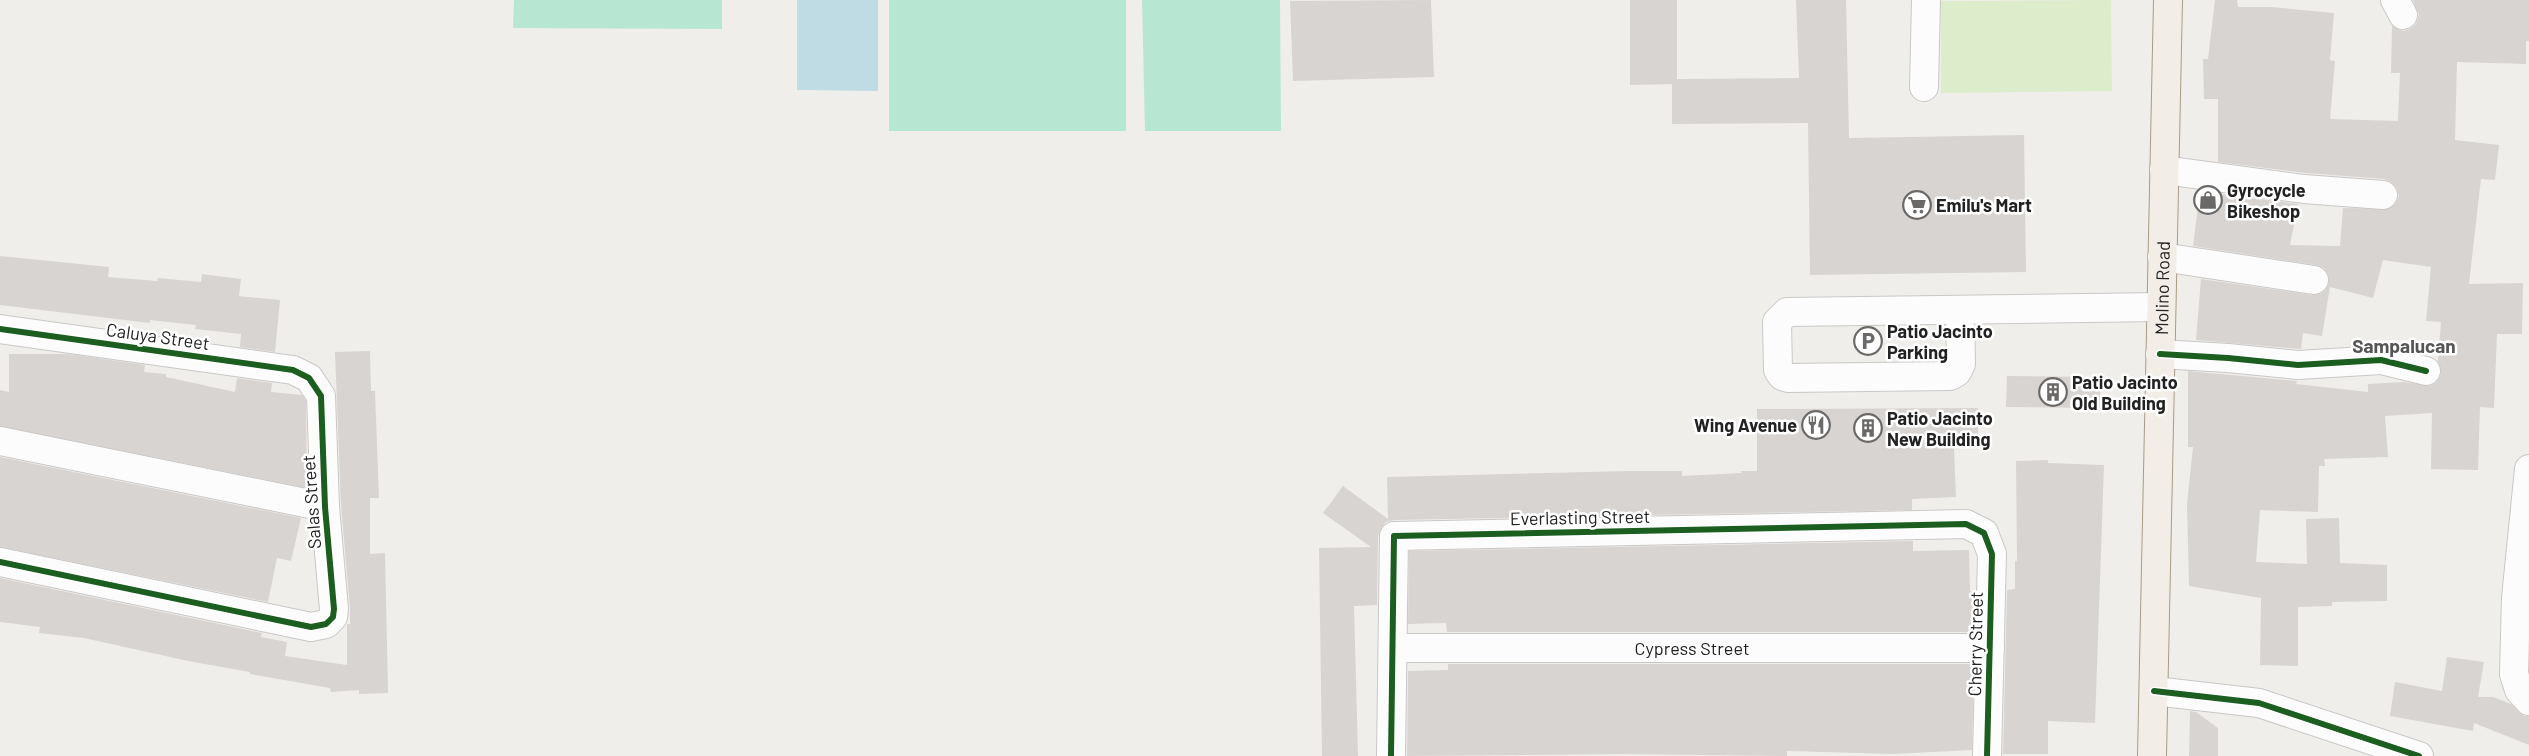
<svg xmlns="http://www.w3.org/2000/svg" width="2529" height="756" viewBox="0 0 2529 756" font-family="Barlow,sans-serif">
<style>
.grass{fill:#ddeccb}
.pitch{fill:#b7e6d2}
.water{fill:#bfdbe3}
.building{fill:#d7d4d2}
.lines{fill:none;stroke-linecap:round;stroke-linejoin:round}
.minor-casing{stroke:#c9c8c7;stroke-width:30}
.major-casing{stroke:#a79c86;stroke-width:30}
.minor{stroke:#fdfcfc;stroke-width:28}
.major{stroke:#f3ede7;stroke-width:28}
.cycleway-casing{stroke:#fff;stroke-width:9}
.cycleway{stroke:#1b5e20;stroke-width:6}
.labels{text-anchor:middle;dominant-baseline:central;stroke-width:5;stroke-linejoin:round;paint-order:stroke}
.poi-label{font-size:18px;font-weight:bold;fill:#222;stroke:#fff;text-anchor:start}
.street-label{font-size:18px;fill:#222;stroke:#fff}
.neighbourhood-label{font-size:19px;font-weight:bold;fill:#555;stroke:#fff}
</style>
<rect width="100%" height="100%" fill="#f0eeeb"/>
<!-- grass -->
<path class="grass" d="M 2111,0 L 2112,91 L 1941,93 L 1941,1 Z"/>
<!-- pitch -->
<path class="pitch" d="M 514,0 L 722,0 L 722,29 L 513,28 Z
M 889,0 L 1126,0 L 1126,131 L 889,131 Z
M 1142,0 L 1280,0 L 1281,131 L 1145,131 Z"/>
<!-- water -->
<path class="water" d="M 797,0 L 878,0 L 878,91 L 797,90 Z"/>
<!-- building -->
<path class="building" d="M 1431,0 L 1434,77 L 1293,81 L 1290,1 Z
M 1630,0 L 1677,0 L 1677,79 L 1799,78 L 1796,0 L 1846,0 L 1849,138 L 2024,135 L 2026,272 L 1810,275 L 1808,123 L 1672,124 L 1672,84 L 1630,85 Z
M 2215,0 L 2237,0 L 2238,7 L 2271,7 L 2334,13 L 2330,60 L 2335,61 L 2330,119 L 2398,121 L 2400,73 L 2391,73 L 2392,26 L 2403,31 L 2410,29 L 2416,24 L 2419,15 L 2413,0 L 2529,0 L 2529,41 L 2526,41 L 2526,64 L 2457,62 L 2455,140 L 2499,145 L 2495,180 L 2481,179 L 2469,284 L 2523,283 L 2522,334 L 2497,334 L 2494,408 L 2480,407 L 2478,470 L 2431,469 L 2432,413 L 2385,416 L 2388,457 L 2324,459 L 2325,466 L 2319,466 L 2318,512 L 2260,510 L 2256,562 L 2307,564 L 2306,519 L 2339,518 L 2340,563 L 2387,565 L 2387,601 L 2332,602 L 2332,606 L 2298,607 L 2298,666 L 2260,665 L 2261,598 L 2189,586 L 2187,504 L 2193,447 L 2188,447 L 2188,371 L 2297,381 L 2296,384 L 2368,392 L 2368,384 L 2404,382 L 2430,386 L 2437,382 L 2441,374 L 2438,361 L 2441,322 L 2426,321 L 2431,267 L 2383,260 L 2373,298 L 2330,287 L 2322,336 L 2303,333 L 2301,349 L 2196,340 L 2201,279 L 2312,295 L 2320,294 L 2326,290 L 2329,282 L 2328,274 L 2324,268 L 2316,265 L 2193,246 L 2200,191 L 2298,204 L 2290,245 L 2340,246 L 2343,208 L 2389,209 L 2396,203 L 2399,196 L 2397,189 L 2392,182 L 2384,179 L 2306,173 L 2218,162 L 2218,99 L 2204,99 L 2203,59 L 2208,59 Z
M 0,256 L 109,267 L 108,277 L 157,281 L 158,278 L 201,282 L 202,274 L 241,279 L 239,296 L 280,300 L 275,352 L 240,347 L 241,334 L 195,329 L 196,325 L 150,320 L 150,323 L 0,305 Z
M 370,351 L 371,391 L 375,391 L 379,498 L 370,498 L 370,554 L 385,553 L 388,693 L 359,694 L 359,690 L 331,692 L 330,688 L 250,674 L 250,672 L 188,661 L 84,638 L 39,633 L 40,627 L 0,622 L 0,578 L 262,633 L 261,637 L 287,642 L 285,656 L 347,665 L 347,624 L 350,624 L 350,608 L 341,506 L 335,352 Z
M 9,354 L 69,354 L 145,365 L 144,372 L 166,374 L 166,377 L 235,392 L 237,378 L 272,383 L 271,392 L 302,395 L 306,401 L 307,488 L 0,426 L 0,390 L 9,392 Z
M 2007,376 L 2100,377 L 2100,408 L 2006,407 Z
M 1978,408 L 1978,447 L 1954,447 L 1956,497 L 1912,499 L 1912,510 L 1394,520 L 1386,522 L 1381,528 L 1378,536 L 1377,605 L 1354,606 L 1358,756 L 1322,756 L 1319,548 L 1371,547 L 1323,513 L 1343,486 L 1388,519 L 1387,477 L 1629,471 L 1682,471 L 1682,476 L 1741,473 L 1741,471 L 1757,471 L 1757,409 Z
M 0,457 L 301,518 L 291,561 L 277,558 L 268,602 L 0,547 Z
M 2048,460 L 2048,463 L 2104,465 L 2095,723 L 2048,721 L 2048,754 L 2003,754 L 2007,590 L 2015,589 L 2015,561 L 2017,561 L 2016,461 Z
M 1913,541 L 1913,551 L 1969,550 L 1970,591 L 1975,591 L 1974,632 L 1447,632 L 1446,623 L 1408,624 L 1409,551 Z
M 2447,657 L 2484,662 L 2478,697 L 2493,697 L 2511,704 L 2524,716 L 2529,716 L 2529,745 L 2474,723 L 2473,731 L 2390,716 L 2395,682 L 2442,691 Z
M 1448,664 L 1974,664 L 1972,750 L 1893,754 L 1787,751 L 1787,756 L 1623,754 L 1407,756 L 1408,671 L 1448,670 Z
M 2190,711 L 2196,712 L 2218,728 L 2218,756 L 2189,756 Z"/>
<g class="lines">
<defs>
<g id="minor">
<path d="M 2395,0 L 2403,15"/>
<path d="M 1924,87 L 1926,0"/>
<path d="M 2164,170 L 2304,189 L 2383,195"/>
<path d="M 2162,257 L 2314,280"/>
<path d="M 1960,310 L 1961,364 L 1957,372 L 1950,376 L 1788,378 L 1782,376 L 1778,370 L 1777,322 L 1787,312 L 2161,307"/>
<path d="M 0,329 L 293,370 L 309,378 L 321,396 L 325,507 L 334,609 L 333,617 L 326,624 L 311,627 L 0,562"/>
<path d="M 2160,354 L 2228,358 L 2298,365 L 2381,360 L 2426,371"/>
<path d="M 0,441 L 325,507"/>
<path d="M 2529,469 L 2516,598 L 2514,674 L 2519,690 L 2529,701"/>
<path id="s1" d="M 1393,648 L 1990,648"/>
<path d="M 2154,691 L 2259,703 L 2419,756"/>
<path d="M 1391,756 L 1394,536 L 1966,524 L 1984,533 L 1992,554 L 1987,756"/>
</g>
<g id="major">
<path id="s2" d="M 2152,756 L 2168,0"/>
</g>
</defs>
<!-- minor casing -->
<use href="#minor" class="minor-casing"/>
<!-- major casing -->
<use href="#major" class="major-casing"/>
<!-- minor -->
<use href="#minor" class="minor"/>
<!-- major -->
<use href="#major" class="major"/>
<defs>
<path id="cycleway" d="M 0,329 L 293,370 L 309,378 L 321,396 L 325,507 L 334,609 L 333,617 L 326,624 L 311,627 L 0,562
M 2160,354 L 2228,358 L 2298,365 L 2381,360 L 2426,371
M 2154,691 L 2259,703 L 2419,756
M 1391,756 L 1394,536 L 1966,524 L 1984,533 L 1992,554 L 1987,756"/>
</defs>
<!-- cycleway casing -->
<use href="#cycleway" class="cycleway-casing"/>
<!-- cycleway -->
<use href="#cycleway" class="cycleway"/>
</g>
<!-- icons -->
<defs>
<symbol id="shop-ring" viewBox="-11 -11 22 22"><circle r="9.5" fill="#fff" stroke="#6a6968" stroke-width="1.5"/><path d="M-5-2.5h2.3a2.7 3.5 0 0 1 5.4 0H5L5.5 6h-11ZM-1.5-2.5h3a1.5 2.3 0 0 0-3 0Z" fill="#6a6968"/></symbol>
<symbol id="supermarket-ring" viewBox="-11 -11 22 22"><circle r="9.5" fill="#fff" stroke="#6a6968" stroke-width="1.5"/><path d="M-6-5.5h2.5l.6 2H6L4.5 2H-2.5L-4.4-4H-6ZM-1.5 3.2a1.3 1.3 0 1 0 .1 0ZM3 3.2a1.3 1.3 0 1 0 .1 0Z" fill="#6a6968"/></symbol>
<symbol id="parking-ring" viewBox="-11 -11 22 22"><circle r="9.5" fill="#fff" stroke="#6a6968" stroke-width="1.5"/><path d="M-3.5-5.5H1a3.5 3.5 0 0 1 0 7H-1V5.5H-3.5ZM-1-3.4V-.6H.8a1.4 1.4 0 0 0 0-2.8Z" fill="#6a6968"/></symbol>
<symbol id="building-ring" viewBox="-11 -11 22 22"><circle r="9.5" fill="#fff" stroke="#6a6968" stroke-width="1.5"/><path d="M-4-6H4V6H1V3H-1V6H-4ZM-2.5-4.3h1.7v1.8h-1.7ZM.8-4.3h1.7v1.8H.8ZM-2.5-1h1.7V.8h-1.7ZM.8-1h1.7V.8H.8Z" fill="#6a6968"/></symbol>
<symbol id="restaurant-ring" viewBox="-11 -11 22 22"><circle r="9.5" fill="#fff" stroke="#6a6968" stroke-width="1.5"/><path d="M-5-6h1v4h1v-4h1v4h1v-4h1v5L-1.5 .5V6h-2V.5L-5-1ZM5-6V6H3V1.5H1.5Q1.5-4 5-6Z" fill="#6a6968"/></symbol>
</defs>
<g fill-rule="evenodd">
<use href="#shop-ring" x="2192" y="184" width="32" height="32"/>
<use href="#supermarket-ring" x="1901" y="189" width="32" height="32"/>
<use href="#parking-ring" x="1852" y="325" width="32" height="32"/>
<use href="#building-ring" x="2037" y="376" width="32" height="32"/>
<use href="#restaurant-ring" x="1800" y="409" width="32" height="32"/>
<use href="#building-ring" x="1852" y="412" width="32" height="32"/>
</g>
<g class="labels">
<!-- poi labels -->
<g class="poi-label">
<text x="2227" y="190">Gyrocycle<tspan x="2227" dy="21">Bikeshop</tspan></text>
<text x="1936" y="205">Emilu's Mart</text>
<text x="1887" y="331">Patio Jacinto<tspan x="1887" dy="21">Parking</tspan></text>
<text x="2072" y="382">Patio Jacinto<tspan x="2072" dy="21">Old Building</tspan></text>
<text x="1887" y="418">Patio Jacinto<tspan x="1887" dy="21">New Building</tspan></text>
<text x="1797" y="425" text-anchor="end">Wing Avenue</text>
</g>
<!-- street labels -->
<g class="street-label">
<text stroke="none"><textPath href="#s2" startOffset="468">Molino Road</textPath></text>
<text transform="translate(158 336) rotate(8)">Caluya Street</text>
<text transform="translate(311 502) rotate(-94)">Salas Street</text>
<text transform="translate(1580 517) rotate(-1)">Everlasting Street</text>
<text transform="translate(1975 644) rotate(-89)">Cherry Street</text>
<text stroke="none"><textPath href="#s1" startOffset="299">Cypress Street</textPath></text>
</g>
<!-- neighbourhood labels -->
<g class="neighbourhood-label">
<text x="2404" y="345">Sampalucan</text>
</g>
</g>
</svg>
